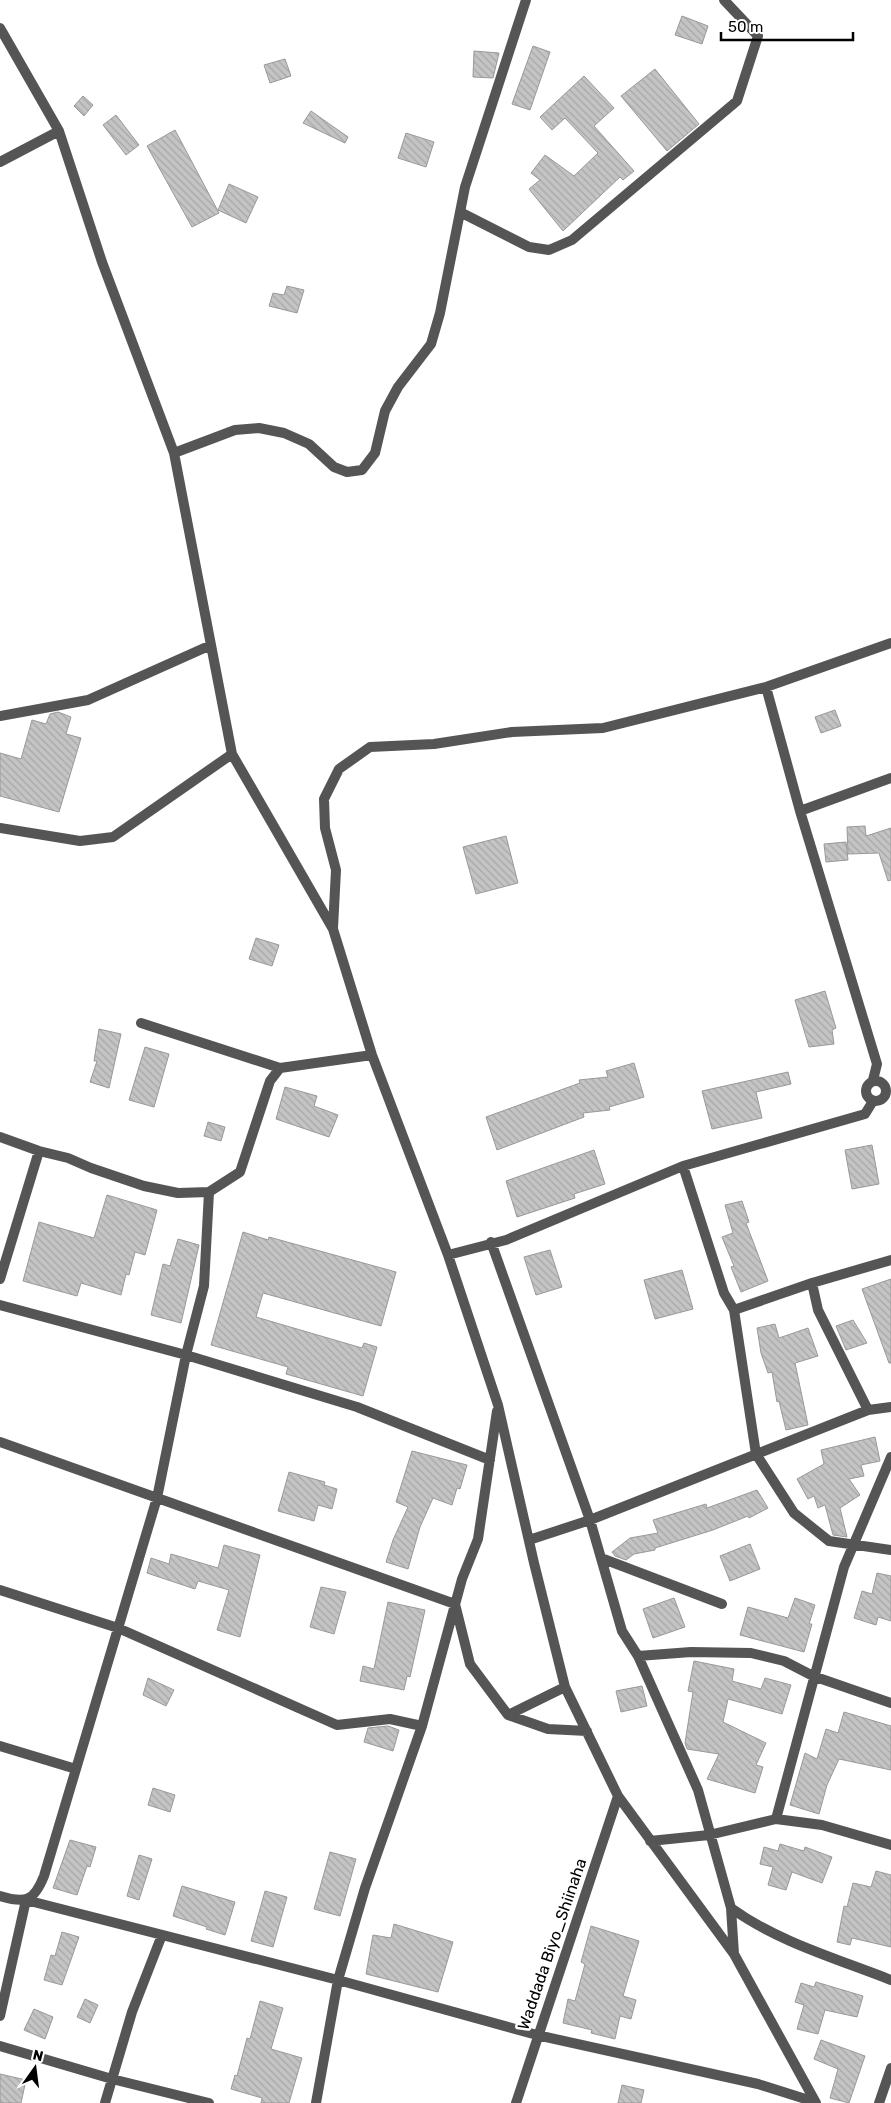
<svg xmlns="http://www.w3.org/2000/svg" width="891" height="2103" viewBox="0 0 891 2103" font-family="Rubik,sans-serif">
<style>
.building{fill:url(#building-back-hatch);stroke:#999}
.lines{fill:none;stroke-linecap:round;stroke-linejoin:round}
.minor{stroke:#555;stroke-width:10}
.labels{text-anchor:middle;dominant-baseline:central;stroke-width:5;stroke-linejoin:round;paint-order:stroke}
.street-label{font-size:16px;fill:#000;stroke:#fff}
</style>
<defs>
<pattern id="building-back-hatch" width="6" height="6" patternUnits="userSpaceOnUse" patternTransform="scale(1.25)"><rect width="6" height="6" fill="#c4c4c4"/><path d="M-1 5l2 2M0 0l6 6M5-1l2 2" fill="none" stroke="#a7a7a7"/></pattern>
</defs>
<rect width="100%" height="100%" fill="#fff"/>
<!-- building -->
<path class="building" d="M 682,16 L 708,26 L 702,44 L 675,35 Z
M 533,46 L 550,52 L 530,110 L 512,104 Z
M 474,51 L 499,53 L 493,78 L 473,77 Z
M 285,59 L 291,76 L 270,83 L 264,65 Z
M 655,69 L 699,124 L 667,151 L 621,96 Z
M 584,76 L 614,108 L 594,126 L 634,171 L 623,180 L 620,177 L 563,231 L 529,189 L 540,180 L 531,173 L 545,155 L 574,176 L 598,153 L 565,118 L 552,130 L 540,117 Z
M 83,96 L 93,105 L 84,116 L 74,106 Z
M 311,111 L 348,137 L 345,143 L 303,123 Z
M 116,115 L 139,145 L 126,155 L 103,125 Z
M 175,130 L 219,213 L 192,227 L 147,146 Z
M 406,133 L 434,142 L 426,167 L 398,158 Z
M 229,184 L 258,197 L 246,223 L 218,210 Z
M 287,286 L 304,290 L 297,313 L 269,306 L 273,293 L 284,295 Z
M 835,710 L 841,726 L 821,733 L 815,717 Z
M 58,712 L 71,717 L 66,734 L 81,738 L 59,812 L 0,796 L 0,753 L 21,759 L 32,720 L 46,724 L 50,714 Z
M 865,826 L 866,836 L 891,828 L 891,880 L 888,881 L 879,853 L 848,854 L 847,827 Z
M 506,836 L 518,883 L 476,894 L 463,847 Z
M 846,842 L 848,860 L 826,862 L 824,844 Z
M 256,938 L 279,945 L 272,966 L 249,959 Z
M 825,991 L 836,1028 L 832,1030 L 834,1044 L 809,1047 L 795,1000 Z
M 99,1029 L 121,1034 L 109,1088 L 90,1082 L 97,1061 L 94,1061 Z
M 145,1047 L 169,1054 L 154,1107 L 129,1100 Z
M 634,1063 L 644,1097 L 609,1107 L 610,1110 L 583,1113 L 584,1117 L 497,1150 L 486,1117 L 580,1083 L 579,1080 L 608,1077 L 606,1071 Z
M 788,1072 L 791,1084 L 756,1092 L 762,1118 L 712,1129 L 702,1091 Z
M 285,1087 L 317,1096 L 314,1106 L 338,1115 L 329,1137 L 276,1119 Z
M 208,1122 L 225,1127 L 221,1141 L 204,1136 Z
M 872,1145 L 879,1184 L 852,1189 L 845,1150 Z
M 594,1150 L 605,1184 L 574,1194 L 575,1198 L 517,1217 L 506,1181 Z
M 107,1195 L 157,1210 L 145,1255 L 135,1252 L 129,1275 L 126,1274 L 121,1295 L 81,1283 L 77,1296 L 23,1281 L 39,1222 L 94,1238 Z
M 742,1201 L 749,1222 L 746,1223 L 768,1281 L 741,1292 L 731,1267 L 734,1266 L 722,1237 L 733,1233 L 725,1205 Z
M 243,1232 L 268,1240 L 269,1237 L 396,1272 L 381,1326 L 263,1293 L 256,1317 L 362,1348 L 364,1343 L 377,1347 L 363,1396 L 286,1374 L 288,1367 L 211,1345 Z
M 178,1239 L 199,1245 L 181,1323 L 151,1315 L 163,1264 L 170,1266 Z
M 550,1250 L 562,1287 L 536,1295 L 524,1257 Z
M 682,1270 L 693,1309 L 655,1319 L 644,1280 Z
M 891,1279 L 891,1363 L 889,1363 L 862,1289 Z
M 853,1320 L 867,1343 L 846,1350 L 836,1326 Z
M 775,1324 L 779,1338 L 808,1328 L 818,1356 L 795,1363 L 808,1425 L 786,1430 L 779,1401 L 777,1402 L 772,1372 L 768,1373 L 761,1353 L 757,1328 Z
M 875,1437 L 880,1461 L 861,1465 L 864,1476 L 849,1479 L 860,1495 L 840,1508 L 847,1537 L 833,1535 L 825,1505 L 818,1508 L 814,1496 L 808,1499 L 797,1479 L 824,1464 L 821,1450 Z
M 412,1451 L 467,1465 L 460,1489 L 457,1488 L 452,1505 L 433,1498 L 420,1527 L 408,1569 L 386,1562 L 393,1540 L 408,1507 L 396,1502 Z
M 289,1472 L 325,1482 L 324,1485 L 337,1489 L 332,1509 L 318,1505 L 314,1521 L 278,1511 Z
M 757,1490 L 768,1508 L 749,1518 L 748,1516 L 713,1530 L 655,1548 L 655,1550 L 634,1554 L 626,1560 L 615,1556 L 612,1552 L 630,1538 L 658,1533 L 653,1520 L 706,1504 L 707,1508 Z
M 750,1544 L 760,1569 L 730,1581 L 720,1556 Z
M 224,1545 L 260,1555 L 240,1637 L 217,1630 L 229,1590 L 198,1581 L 195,1589 L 147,1573 L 151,1558 L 169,1564 L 171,1554 L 218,1568 Z
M 877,1573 L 891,1576 L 891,1621 L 878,1617 L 876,1625 L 854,1618 L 862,1591 L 872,1594 Z
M 321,1587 L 346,1592 L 334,1634 L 310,1627 Z
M 674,1598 L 685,1627 L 653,1638 L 643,1609 Z
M 795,1598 L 815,1605 L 809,1624 L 812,1624 L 804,1652 L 740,1635 L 748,1607 L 788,1618 Z
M 388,1602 L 425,1610 L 410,1677 L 407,1676 L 404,1690 L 360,1681 L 363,1666 L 374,1669 Z
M 694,1661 L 734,1669 L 732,1681 L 761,1689 L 765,1678 L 791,1685 L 782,1714 L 728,1699 L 723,1722 L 766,1743 L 756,1765 L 763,1767 L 755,1793 L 707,1779 L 719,1754 L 687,1749 L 685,1743 L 693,1692 L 688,1691 Z
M 148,1678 L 174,1690 L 166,1706 L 143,1695 Z
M 642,1686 L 647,1706 L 621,1712 L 616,1691 Z
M 844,1712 L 891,1726 L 891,1770 L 839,1759 L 827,1785 L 819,1814 L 790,1805 L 805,1753 L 817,1759 L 826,1729 L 838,1733 Z
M 388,1726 L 399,1730 L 393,1751 L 364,1742 L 368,1728 Z
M 153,1788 L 175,1795 L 170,1812 L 148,1805 Z
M 70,1840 L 96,1847 L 90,1867 L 87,1866 L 77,1895 L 53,1888 Z
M 780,1844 L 804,1851 L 805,1847 L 832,1857 L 822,1883 L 792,1872 L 786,1890 L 768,1885 L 773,1867 L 760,1864 L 764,1847 L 778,1851 Z
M 330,1852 L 356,1859 L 340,1916 L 314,1909 Z
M 139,1855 L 152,1859 L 139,1900 L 127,1896 Z
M 876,1871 L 891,1875 L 891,1947 L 852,1938 L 850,1945 L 837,1942 L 844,1906 L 847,1907 L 853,1883 L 871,1887 Z
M 182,1886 L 235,1902 L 225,1935 L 206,1929 L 207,1927 L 173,1916 Z
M 265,1891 L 287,1897 L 273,1947 L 251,1941 Z
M 394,1924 L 453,1942 L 438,1992 L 366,1974 L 373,1935 L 391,1938 Z
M 591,1926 L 639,1941 L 623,1996 L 636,2000 L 631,2019 L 620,2016 L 615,2039 L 591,2033 L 592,2030 L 563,2023 L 568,1999 L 575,2001 L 585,1964 L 581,1962 Z
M 62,1932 L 79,1937 L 62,1985 L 44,1980 L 51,1955 L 55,1956 Z
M 816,1982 L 863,1996 L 857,2017 L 825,2010 L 818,2034 L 797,2029 L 804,2005 L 795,2002 L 801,1983 L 814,1987 Z
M 85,1999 L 98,2005 L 90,2023 L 77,2017 Z
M 260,2001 L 283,2008 L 271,2049 L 302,2058 L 289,2103 L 261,2103 L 262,2098 L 231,2089 L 235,2075 L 237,2076 L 247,2038 L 250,2039 Z
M 34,2009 L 53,2017 L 45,2039 L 24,2030 Z
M 821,2040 L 865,2056 L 849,2103 L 830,2098 L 838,2069 L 814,2059 Z
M 0,2074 L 26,2080 L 21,2103 L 0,2103 Z
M 622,2085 L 644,2090 L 641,2103 L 618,2103 Z"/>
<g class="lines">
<!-- minor -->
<path class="minor" d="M 0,28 L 59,131 L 102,262 L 174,453 L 232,754 L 333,929 L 372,1055 L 448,1255 L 498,1405 L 534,1563 L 565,1687 L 618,1796 L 734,1954 L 816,2103
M 0,162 L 59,131
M 460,212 L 529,247 L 549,250 L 572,240 L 737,101 L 758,36 L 724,0
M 174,453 L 235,430 L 259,428 L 284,433 L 309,444 L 334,467 L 347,472 L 362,470 L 375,453 L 385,411 L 398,387 L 431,344 L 440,313 L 465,187 L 526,0
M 766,687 L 800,811 L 877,1064 L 873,1080
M 0,716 L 88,700 L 211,645
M 800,811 L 891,778
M 0,828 L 80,841 L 113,837 L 232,754
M 333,928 L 336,870 L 325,828 L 324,799 L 339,769 L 370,747 L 434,744 L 512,732 L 603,728 L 766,687 L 891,643
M 141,1023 L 280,1068
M866 1091a10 10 0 1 1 20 0a10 10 0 1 1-20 0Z
M 0,1137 L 39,1151 L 68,1158 L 91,1168 L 144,1186 L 178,1193 L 209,1192 L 240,1172 L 270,1081 L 280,1068 L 372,1055
M 683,1166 L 865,1114 L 873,1101
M 491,1242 L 590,1520 L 622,1631 L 638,1656 L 698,1790 L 731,1908 L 734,1954
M 448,1255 L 506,1240 L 683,1166 L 724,1293 L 734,1310 L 756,1454 L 794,1513 L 829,1541 L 891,1550
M 0,1279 L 39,1151
M 812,1283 L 818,1310 L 868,1410
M 0,1305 L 186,1355 L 357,1407 L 490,1460
M 734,1310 L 812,1283 L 891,1260
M 0,1442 L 455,1604 L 470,1664 L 508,1715 L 548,1729 L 587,1731
M 529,1540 L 590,1520 L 868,1410 L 891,1407
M 601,1558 L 722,1604
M 0,1590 L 118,1628 L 337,1725 L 390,1719 L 422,1726
M 638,1656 L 691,1652 L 751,1653 L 784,1661 L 813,1676 L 891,1703
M 508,1715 L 565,1687
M 0,1746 L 76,1769
M 776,1819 L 844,1567 L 891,1457
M 650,1841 L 709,1835 L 776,1819 L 822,1825 L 891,1845
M 0,1896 C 26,1904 34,1901 44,1876 L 157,1498 L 186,1355 L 204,1286 L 209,1192
M 731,1908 C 778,1942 838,1959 891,1980
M 0,2016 L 26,1900 L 338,1980 L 537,2035 L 758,2084 L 815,2102
M 0,2046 L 112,2079 L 209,2103
M 105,2103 L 132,2012 L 162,1935
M 316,2103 L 338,1980 L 365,1888 L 422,1726 L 462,1579 L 478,1539 L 497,1411
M 516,2103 L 618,1796
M 879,2103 L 891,2068"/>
</g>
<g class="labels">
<!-- street labels -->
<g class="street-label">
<text transform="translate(552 1944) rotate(-71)">Waddada Biyo_Shiinaha</text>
</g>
</g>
<!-- north arrow -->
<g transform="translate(35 2068) rotate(14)" stroke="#ffffff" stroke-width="4" paint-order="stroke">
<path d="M0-4L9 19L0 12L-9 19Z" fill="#000000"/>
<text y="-8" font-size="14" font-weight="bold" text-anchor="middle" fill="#000000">N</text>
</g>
<!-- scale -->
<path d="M721 32v8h132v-8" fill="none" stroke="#000000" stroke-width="2.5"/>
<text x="728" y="32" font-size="15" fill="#000000" stroke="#ffffff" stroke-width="4" paint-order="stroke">50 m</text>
</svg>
